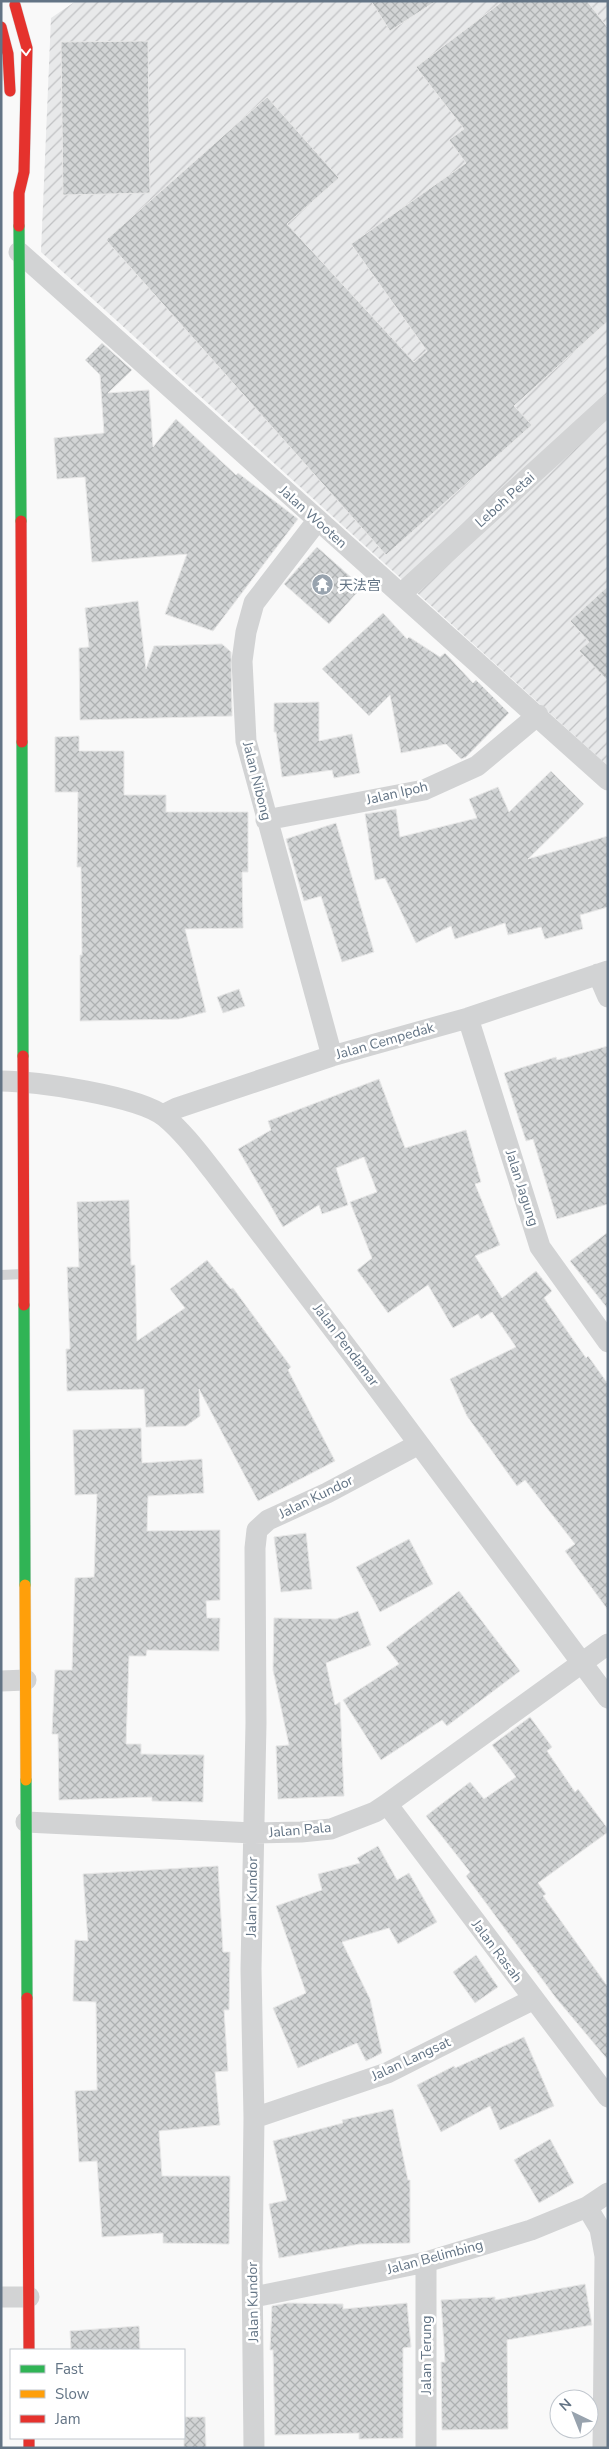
<svg xmlns="http://www.w3.org/2000/svg" width="609" height="2449" viewBox="0 0 609 2449" font-family="'Nunito Sans','Noto Sans SC',sans-serif">
<style>
.industrial{fill:url(#industrial-furrows)}
.building{fill:url(#building-cross-hatch);stroke:#e8e8e8}
.lines{fill:none;stroke-linecap:round;stroke-linejoin:round}
.fast-casing{stroke:#d6d7d8;stroke-width:12}
.slow-casing{stroke:#d6d7d8;stroke-width:12}
.jam-casing{stroke:#d6d7d8;stroke-width:12}
.lane{stroke:#d2d3d4;stroke-width:10}
.street{stroke:#d2d3d4;stroke-width:21}
.fast{stroke:#30b455;stroke-width:11}
.slow{stroke:#ff9f0a;stroke-width:11}
.jam{stroke:#e5322d;stroke-width:11}
.oneway{stroke:#fff}
.labels{text-anchor:middle;dominant-baseline:central;stroke-width:5;stroke-linejoin:round;paint-order:stroke}
.street-label{font-size:14px;fill:#637485;stroke:#fff}
.poi-label{font-size:14px;fill:#637485;stroke:#fff;text-anchor:start}
</style>
<defs>
<pattern id="industrial-furrows" width="10" height="10" patternUnits="userSpaceOnUse" patternTransform="scale(1.25)"><rect width="10" height="10" fill="#e8e9ea"/><path d="M-1 1l2-2M0 10L10 0M9 11l2-2" fill="none" stroke="#c0c1c3"/></pattern>
<pattern id="building-cross-hatch" width="8" height="8" patternUnits="userSpaceOnUse" patternTransform="scale(1.25)"><rect width="8" height="8" fill="#d2d4d5"/><path d="M0 0l8 8M0 8l8-8" fill="none" stroke="#aeb1b2"/></pattern>
</defs>
<rect width="100%" height="100%" fill="#f9f9f9"/>
<!-- industrial -->
<path class="industrial" d="M 76,1 L 608,1 L 608,766 L 41,252 L 51,18 Z"/>
<!-- building -->
<path class="building" d="M 371,1 L 436,1 L 390,31 Z
M 503,1 L 587,1 L 608,28 L 608,321 L 514,406 L 532,425 L 386,555 L 106,240 L 267,97 L 339,178 L 287,224 L 414,362 L 427,351 L 351,244 L 466,163 L 449,140 L 464,129 L 416,67 Z
M 148,41 L 150,193 L 63,195 L 61,42 Z
M 102,343 L 132,370 L 108,393 L 149,390 L 153,447 L 176,419 L 236,475 L 238,473 L 298,519 L 213,631 L 165,614 L 187,554 L 92,562 L 85,477 L 57,479 L 54,438 L 104,433 L 100,375 L 85,360 Z
M 317,547 L 362,587 L 329,624 L 284,584 Z
M 608,586 L 608,681 L 579,651 L 589,642 L 570,621 Z
M 138,601 L 146,669 L 154,646 L 222,644 L 231,652 L 232,716 L 80,720 L 79,648 L 89,647 L 85,608 Z
M 383,613 L 407,639 L 409,637 L 440,657 L 445,653 L 473,683 L 476,680 L 509,713 L 466,757 L 461,759 L 446,744 L 401,753 L 390,695 L 369,716 L 322,669 Z
M 319,702 L 319,741 L 352,734 L 360,773 L 334,778 L 332,770 L 282,777 L 276,732 L 274,732 L 274,703 Z
M 79,736 L 79,751 L 124,751 L 124,795 L 166,795 L 166,812 L 248,812 L 248,872 L 242,872 L 243,928 L 185,929 L 206,1012 L 179,1019 L 80,1021 L 80,955 L 82,955 L 81,867 L 77,867 L 78,792 L 55,792 L 55,737 Z
M 551,771 L 584,804 L 528,859 L 608,836 L 608,907 L 580,915 L 583,929 L 545,939 L 541,927 L 508,935 L 505,923 L 455,939 L 451,926 L 416,943 L 385,878 L 375,880 L 365,814 L 396,809 L 400,837 L 477,818 L 469,799 L 498,787 L 509,812 Z
M 336,823 L 374,952 L 342,962 L 321,896 L 304,901 L 286,839 Z
M 239,989 L 245,1006 L 223,1013 L 217,997 Z
M 608,1046 L 608,1204 L 557,1219 L 533,1139 L 526,1141 L 504,1073 L 556,1057 L 557,1060 Z
M 379,1079 L 405,1148 L 466,1130 L 481,1182 L 475,1184 L 500,1245 L 475,1256 L 502,1298 L 536,1271 L 552,1291 L 544,1298 L 586,1358 L 588,1356 L 608,1384 L 608,1610 L 565,1551 L 575,1544 L 525,1480 L 517,1486 L 467,1416 L 450,1379 L 516,1347 L 492,1312 L 481,1319 L 478,1314 L 453,1328 L 428,1285 L 388,1313 L 357,1270 L 372,1258 L 350,1202 L 377,1192 L 364,1157 L 336,1168 L 348,1205 L 322,1214 L 319,1205 L 283,1227 L 238,1149 L 271,1130 L 268,1121 Z
M 129,1200 L 131,1265 L 135,1265 L 137,1341 L 185,1308 L 170,1289 L 207,1260 L 231,1289 L 233,1288 L 291,1367 L 288,1370 L 335,1461 L 258,1501 L 199,1389 L 200,1416 L 186,1426 L 146,1427 L 144,1389 L 67,1391 L 66,1349 L 70,1349 L 67,1267 L 79,1267 L 77,1202 Z
M 608,1232 L 608,1309 L 570,1261 Z
M 141,1428 L 142,1463 L 202,1459 L 204,1493 L 148,1496 L 147,1531 L 220,1530 L 220,1600 L 206,1601 L 207,1618 L 220,1618 L 219,1651 L 147,1650 L 146,1656 L 129,1656 L 126,1744 L 141,1744 L 141,1754 L 204,1755 L 203,1802 L 152,1801 L 152,1797 L 59,1800 L 58,1734 L 52,1734 L 55,1670 L 72,1670 L 75,1578 L 94,1577 L 97,1494 L 75,1495 L 73,1430 Z
M 306,1533 L 312,1589 L 281,1592 L 274,1537 Z
M 409,1539 L 433,1584 L 380,1612 L 356,1567 Z
M 459,1591 L 520,1671 L 447,1726 L 442,1720 L 381,1760 L 343,1700 L 399,1664 L 386,1647 Z
M 358,1611 L 371,1645 L 326,1663 L 335,1705 L 340,1702 L 344,1796 L 278,1799 L 276,1746 L 289,1745 L 273,1670 L 274,1618 L 336,1619 Z
M 530,1717 L 552,1747 L 547,1751 L 575,1792 L 578,1789 L 608,1829 L 608,1832 L 538,1883 L 546,1894 L 543,1896 L 608,1987 L 608,2060 L 556,1998 L 466,1876 L 470,1872 L 426,1816 L 470,1782 L 484,1799 L 516,1777 L 492,1745 Z
M 378,1846 L 397,1880 L 409,1873 L 437,1922 L 398,1944 L 389,1928 L 342,1942 L 370,1999 L 382,2053 L 366,2061 L 357,2043 L 298,2068 L 273,2008 L 306,1993 L 276,1906 L 322,1890 L 318,1874 L 360,1863 L 357,1858 Z
M 218,1866 L 223,1952 L 230,1952 L 229,2010 L 224,2010 L 228,2071 L 215,2072 L 220,2125 L 159,2131 L 162,2176 L 230,2176 L 229,2244 L 163,2243 L 163,2233 L 102,2237 L 97,2161 L 79,2162 L 75,2091 L 97,2090 L 96,2002 L 73,2001 L 75,1940 L 88,1941 L 83,1874 Z
M 476,1955 L 498,1987 L 475,2003 L 453,1972 Z
M 524,2037 L 554,2106 L 500,2130 L 490,2106 L 441,2132 L 417,2085 L 454,2066 L 455,2068 Z
M 393,2109 L 408,2180 L 410,2180 L 410,2243 L 360,2244 L 279,2258 L 269,2204 L 287,2200 L 273,2141 L 343,2123 L 342,2120 Z
M 550,2139 L 574,2183 L 539,2203 L 514,2160 Z
M 585,2284 L 592,2325 L 507,2340 L 508,2429 L 442,2430 L 441,2362 L 445,2362 L 441,2300 L 495,2297 L 495,2300 Z
M 288,2303 L 343,2304 L 343,2309 L 407,2303 L 411,2347 L 403,2348 L 403,2438 L 359,2439 L 359,2433 L 275,2435 L 273,2350 L 270,2350 L 272,2306 Z
M 139,2326 L 140,2350 L 71,2350 L 70,2331 Z
M 184,2417 L 205,2417 L 206,2448 L 184,2448 Z"/>
<g class="lines">
<defs>
<path id="fast" d="M 19,226 L 21,521
M 22,742 L 23,1056
M 24,1305 L 25,1585
M 26,1780 L 27,1998"/>
<path id="slow" d="M 25,1585 L 26,1780"/>
<path id="jam" d="M 15,5 L 27,48 L 24,172 L 19,193 L 19,226
M 1,27 L 8,54 L 10,91
M 21,521 L 22,742
M 23,1056 L 24,1305
M 27,1998 L 29,2350
M 29,2438 L 29,2448"/>
</defs>
<!-- fast casing -->
<use href="#fast" class="fast-casing"/>
<!-- slow casing -->
<use href="#slow" class="slow-casing"/>
<!-- jam casing -->
<use href="#jam" class="jam-casing"/>
<!-- lane -->
<path class="lane" d="M 1,1275 L 23,1274"/>
<!-- street -->
<path class="street" d="M 19,252 L 608,780
M 317,521 L 254,603 L 246,632 L 242,661 L 246,741 L 332,1056
M 401,594 L 608,405
M 266,820 L 424,790 L 477,766 L 538,715
M 598,974 L 608,997
M 468,1018 L 540,1247 L 608,1342
M 1,1081 C 35,1081 140,1096 165,1117 C 183,1132 198,1152 213,1171 L 352,1354 L 608,1698
M 163,1115 L 177,1108 L 332,1056 L 468,1018 L 608,971
M 1,1681 L 26,1680
M 387,1804 L 608,2097
M 26,1822 L 253,1833 L 301,1832 L 331,1829 L 375,1812 L 387,1804 L 608,1644
M 254,2118 L 387,2073 L 534,1999
M 587,2207 L 600,2229 L 605,2256 L 603,2448
M 1,2297 L 29,2297
M 254,2297 L 426,2262 L 531,2230 L 587,2207 L 608,2193
M 254,2448 L 252,2266 L 254,2118 L 251,1969 L 256,1723 L 255,1548 L 257,1530 L 268,1520 L 327,1493 L 419,1444
M 426,2448 L 426,2262"/>
<!-- fast -->
<use href="#fast" class="fast"/>
<!-- slow -->
<use href="#slow" class="slow"/>
<!-- jam -->
<use href="#jam" class="jam"/>
</g>
<!-- one-way arrows -->
<defs><path id="oneway-chevron" d="M-2-3.5L2.5 0L-2 3.5" fill="none" stroke-width="1.6" stroke-linecap="round" stroke-linejoin="round" transform="scale(1.25)"/></defs>
<use class="oneway" href="#oneway-chevron" transform="translate(26 52) rotate(87)"/>
<!-- icons -->
<defs>
<symbol id="temple-disc" viewBox="-11 -11 22 22"><circle r="9.5" fill="#98a3ae" stroke="#fff"/><path d="M0-6L5-2H3V0L6.5 2.5H4V6H1.5V3h-3V6H-4V2.5H-6.5L-3 0V-2H-5Z" fill="#fff"/></symbol>
</defs>
<g fill-rule="evenodd">
<use href="#temple-disc" x="310" y="572" width="25" height="25"/>
</g>
<g class="labels">
<!-- street labels -->
<g class="street-label">
<text transform="translate(505 500) rotate(-42)">Leboh Petai</text>
<text transform="translate(313 517) rotate(42)">Jalan Wooten</text>
<text transform="translate(257 781) rotate(76)">Jalan Nibong</text>
<text transform="translate(397 793) rotate(-13)">Jalan Ipoh</text>
<text transform="translate(385 1041) rotate(-16)">Jalan Cempedak</text>
<text transform="translate(522 1188) rotate(72)">Jalan Jagung</text>
<text transform="translate(346 1345) rotate(53)">Jalan Pendamar</text>
<text transform="translate(316 1497) rotate(-26)">Jalan Kundor</text>
<text transform="translate(300 1830) rotate(-5)">Jalan Pala</text>
<text transform="translate(252 1897) rotate(-89)">Jalan Kundor</text>
<text transform="translate(497 1951) rotate(53)">Jalan Rasah</text>
<text transform="translate(411 2059) rotate(-25)">Jalan Langsat</text>
<text transform="translate(435 2257) rotate(-15)">Jalan Belimbing</text>
<text transform="translate(253 2302) rotate(-91)">Jalan Kundor</text>
<text transform="translate(426 2355) rotate(-90)">Jalan Terung</text>
</g>
<!-- poi labels -->
<g class="poi-label">
<text x="339" y="585">天法宫</text>
</g>
</g>
<!-- border -->
<rect width="609" height="2449" fill="none" stroke="#637485" stroke-width="5"/>
<!-- legend -->
<rect x="10" y="2349" width="175" height="90" fill="#ffffff" stroke="#c1c7ce"/>
<rect x="20" y="2365" width="25" height="8" fill="#30b455" stroke="#c1c7ce"/>
<text x="55" y="2374" font-size="15" fill="#637485">Fast</text>
<rect x="20" y="2390" width="25" height="8" fill="#ff9f0a" stroke="#c1c7ce"/>
<text x="55" y="2399" font-size="15" fill="#637485">Slow</text>
<rect x="20" y="2415" width="25" height="8" fill="#e5322d" stroke="#c1c7ce"/>
<text x="55" y="2424" font-size="15" fill="#637485">Jam</text>
<!-- north arrow -->
<g transform="translate(574 2414) rotate(317)"><circle r="24" fill="#ffffff" stroke="#c1c7ce"/>
<path d="M0-4L9 19L0 12L-9 19Z" fill="#98a3ae"/>
<text y="-8" font-size="14" font-weight="bold" text-anchor="middle" fill="#637485">N</text>
</g>
</svg>
